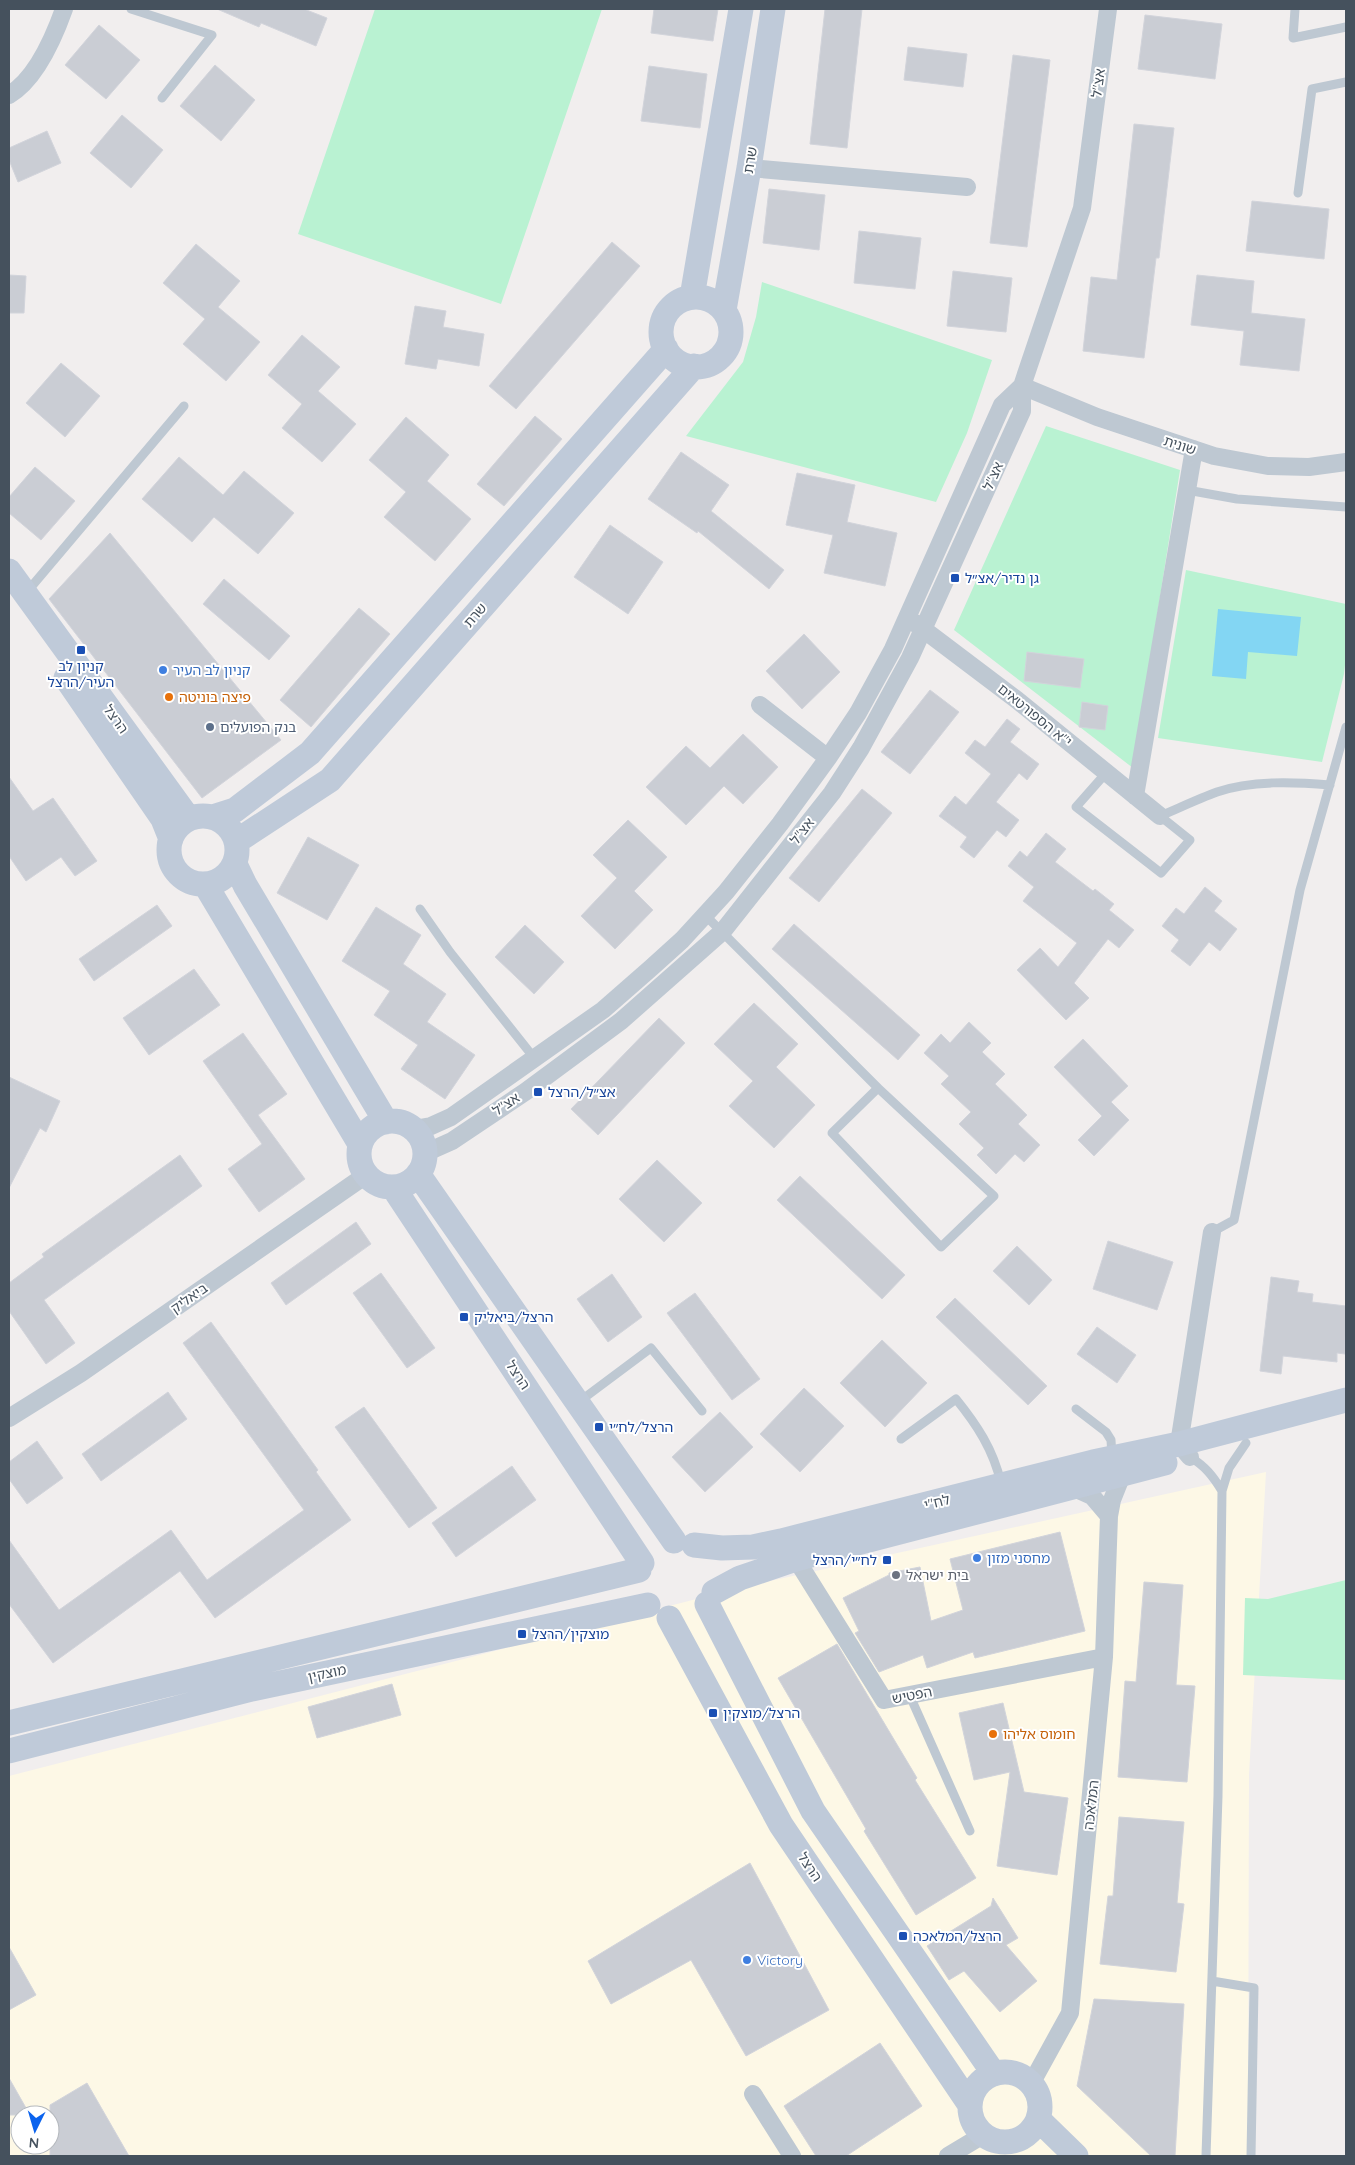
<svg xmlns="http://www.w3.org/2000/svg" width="1355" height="2165" viewBox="0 0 1355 2165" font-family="Quicksand,'Noto Sans Hebrew',sans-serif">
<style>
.commercial{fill:#fdf8e6;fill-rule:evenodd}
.green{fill:#b9f2d2}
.water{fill:#83d6f3}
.building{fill:#cacdd4;stroke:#d2d4db}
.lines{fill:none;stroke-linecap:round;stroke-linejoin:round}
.lane{stroke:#bec8d2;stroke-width:9}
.street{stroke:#bec8d2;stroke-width:18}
.secondary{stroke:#bfcad9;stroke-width:25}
.transit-dot{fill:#1a4fb4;stroke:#fff;stroke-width:2}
.shop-dot{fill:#3f7fe0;stroke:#fff;stroke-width:2}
.food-dot{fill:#e8710a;stroke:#fff;stroke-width:2}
.service-dot{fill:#5c6f8a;stroke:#fff;stroke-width:2}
.worship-dot{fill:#6b7280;stroke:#fff;stroke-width:2}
.labels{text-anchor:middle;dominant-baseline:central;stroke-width:4;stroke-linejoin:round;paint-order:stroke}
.street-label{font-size:14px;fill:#45515d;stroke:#fff}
.transit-label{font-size:14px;fill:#164399;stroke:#fff;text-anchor:start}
.shop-label{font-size:14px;fill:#366cbe;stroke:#fff;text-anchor:start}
.food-label{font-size:14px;fill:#c56008;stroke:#fff;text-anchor:start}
.service-label{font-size:14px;fill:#4e5e75;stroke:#fff;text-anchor:start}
.worship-label{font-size:14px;fill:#5b616d;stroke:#fff;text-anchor:start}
</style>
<rect width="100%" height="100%" fill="#f1eeee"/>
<!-- commercial -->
<path class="commercial" d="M 1266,1472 L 1249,1775 L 1248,2156 L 9,2156 L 9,1776 L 743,1587 ZM 20,2115 L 50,2115 L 50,2145 L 20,2145 Z"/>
<!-- green -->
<path class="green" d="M 375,9 L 602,9 L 501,304 L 298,234 Z
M 762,282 L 992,360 L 967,433 L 936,502 L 686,436 L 743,362 L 756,317 Z
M 1046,426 L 1180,470 L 1133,768 L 954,630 Z
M 1186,570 L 1346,604 L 1346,656 L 1344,674 L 1322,762 L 1158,738 Z
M 1346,1580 L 1346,1680 L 1243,1675 L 1245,1598 L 1268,1599 Z"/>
<!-- water -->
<path class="water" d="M 1218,609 L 1301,617 L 1297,656 L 1248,652 L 1246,679 L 1212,676 Z"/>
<!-- building -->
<path class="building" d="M 217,9 L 304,9 L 327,18 L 316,46 L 261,23 L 259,27 Z
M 654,9 L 718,9 L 713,41 L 651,33 Z
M 825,9 L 862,9 L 847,148 L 810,144 Z
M 1145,15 L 1222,24 L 1215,79 L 1138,69 Z
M 99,25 L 140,60 L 106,99 L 65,65 Z
M 908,47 L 967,54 L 963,87 L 904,80 Z
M 1013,55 L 1050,60 L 1027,247 L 990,243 Z
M 215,65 L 255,100 L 221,141 L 180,106 Z
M 649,66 L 707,74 L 700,128 L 641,121 Z
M 122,115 L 163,150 L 131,188 L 90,153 Z
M 1134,124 L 1174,128 L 1159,258 L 1156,258 L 1144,358 L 1083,351 L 1091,277 L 1117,280 Z
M 47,131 L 61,163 L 18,182 L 9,160 L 9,148 Z
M 769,189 L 825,195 L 819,250 L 763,243 Z
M 1252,201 L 1329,209 L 1324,259 L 1246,251 Z
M 859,231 L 921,238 L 915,289 L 854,283 Z
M 612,242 L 640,266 L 516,409 L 489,386 Z
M 196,244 L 240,281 L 218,307 L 260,342 L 226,381 L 183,344 L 205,319 L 163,283 Z
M 953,271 L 1012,278 L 1006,332 L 947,326 Z
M 9,275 L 26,276 L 24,313 L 9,313 Z
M 1197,275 L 1254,281 L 1251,313 L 1305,319 L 1299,371 L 1240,365 L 1244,331 L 1191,325 Z
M 415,306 L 446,311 L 443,327 L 484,334 L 479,366 L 438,359 L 436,369 L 405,364 Z
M 302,335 L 340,367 L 318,391 L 356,424 L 322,462 L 282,428 L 302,404 L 268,375 Z
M 61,363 L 100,396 L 65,437 L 26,403 Z
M 535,416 L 562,439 L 504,506 L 477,484 Z
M 406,417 L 449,455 L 427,481 L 471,519 L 435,561 L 384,517 L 406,492 L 369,460 Z
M 681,452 L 729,485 L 711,511 L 784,570 L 769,589 L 698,531 L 697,533 L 648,499 Z
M 179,457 L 223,495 L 244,471 L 294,513 L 258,554 L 214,517 L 192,542 L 142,499 Z
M 35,467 L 75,501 L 41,540 L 9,513 L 9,497 Z
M 797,473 L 855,485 L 847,522 L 897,533 L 885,586 L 824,573 L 833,535 L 786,525 Z
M 610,525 L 663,562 L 628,614 L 574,577 Z
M 110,533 L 281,740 L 202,798 L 49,599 Z
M 224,579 L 290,636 L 269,660 L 203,604 Z
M 359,608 L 390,634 L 311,727 L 280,700 Z
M 804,634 L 840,672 L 802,709 L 766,671 Z
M 1027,652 L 1084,659 L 1080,688 L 1024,681 Z
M 930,690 L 959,712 L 910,774 L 881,752 Z
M 1082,702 L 1108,706 L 1105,730 L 1079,727 Z
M 1007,719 L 1020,729 L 1010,742 L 1039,764 L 1027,780 L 1019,773 L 996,802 L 1019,820 L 1006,837 L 997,830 L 974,858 L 960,847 L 967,837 L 939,816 L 955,796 L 966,805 L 991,774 L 965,753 L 975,740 L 985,747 Z
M 743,734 L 778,767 L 743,804 L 724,786 L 686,825 L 646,787 L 686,746 L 710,768 Z
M 9,777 L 33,811 L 53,798 L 97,861 L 75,876 L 61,857 L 26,881 L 9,856 Z
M 862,789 L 892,813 L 819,902 L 789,878 Z
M 628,820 L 667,857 L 634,891 L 653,910 L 615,949 L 581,916 L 617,878 L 593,855 Z
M 1046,833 L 1066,849 L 1055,862 L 1093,891 L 1095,889 L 1114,904 L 1109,910 L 1134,930 L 1119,948 L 1108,939 L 1074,983 L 1089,998 L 1066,1020 L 1017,970 L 1040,948 L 1058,967 L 1077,943 L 1023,901 L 1034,887 L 1008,866 L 1020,851 L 1027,857 Z
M 308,837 L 359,865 L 327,920 L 277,893 Z
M 1205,887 L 1222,901 L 1214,911 L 1237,929 L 1220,951 L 1209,942 L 1190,966 L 1171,951 L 1179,940 L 1162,926 L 1176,908 L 1184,914 Z
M 157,905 L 172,926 L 94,981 L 79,959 Z
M 376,907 L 421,935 L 403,964 L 446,994 L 427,1022 L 475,1055 L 445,1099 L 401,1069 L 418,1045 L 374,1015 L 390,991 L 342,961 Z
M 794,924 L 920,1035 L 898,1060 L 772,949 Z
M 525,925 L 564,962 L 534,994 L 495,957 Z
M 194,969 L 220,1005 L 149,1055 L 123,1018 Z
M 754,1003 L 798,1044 L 776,1067 L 815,1105 L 774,1148 L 729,1106 L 753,1081 L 714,1044 Z
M 659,1018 L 685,1043 L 598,1135 L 571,1109 Z
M 969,1022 L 991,1043 L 982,1052 L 1005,1074 L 995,1084 L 1027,1115 L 1018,1124 L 1040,1145 L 1024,1162 L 1015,1154 L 996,1174 L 977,1155 L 984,1148 L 959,1124 L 971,1112 L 941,1084 L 949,1076 L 924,1053 L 941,1034 L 950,1043 Z
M 243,1033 L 287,1094 L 258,1115 L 305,1179 L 259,1212 L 228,1169 L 262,1144 L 203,1061 Z
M 1083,1039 L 1128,1086 L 1111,1102 L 1129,1120 L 1094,1156 L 1078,1140 L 1102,1116 L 1054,1067 Z
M 9,1077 L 60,1101 L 46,1132 L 40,1128 L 9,1188 Z
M 180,1155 L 202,1186 L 44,1300 L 75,1343 L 46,1364 L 9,1311 L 9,1283 L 44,1257 L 42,1254 Z
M 657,1160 L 702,1203 L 664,1242 L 619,1199 Z
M 800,1176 L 905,1275 L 882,1299 L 777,1200 Z
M 356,1222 L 371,1244 L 286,1305 L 271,1283 Z
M 1108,1241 L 1173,1262 L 1157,1310 L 1093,1289 Z
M 1017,1246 L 1052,1280 L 1029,1305 L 993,1271 Z
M 381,1273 L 435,1348 L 407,1368 L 353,1293 Z
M 612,1274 L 642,1317 L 608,1342 L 577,1299 Z
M 1271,1277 L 1299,1281 L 1297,1292 L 1313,1294 L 1312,1302 L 1346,1306 L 1345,1354 L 1337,1353 L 1337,1362 L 1283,1356 L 1281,1374 L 1260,1371 Z
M 695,1293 L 760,1379 L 732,1400 L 667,1313 Z
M 955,1298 L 1047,1386 L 1028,1405 L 936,1317 Z
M 211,1322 L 318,1470 L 316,1472 L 351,1520 L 215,1618 L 180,1571 L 53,1663 L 9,1604 L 9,1540 L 59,1610 L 171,1530 L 207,1580 L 304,1510 L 183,1343 Z
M 1097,1327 L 1136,1355 L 1117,1383 L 1077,1354 Z
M 882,1340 L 927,1383 L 885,1427 L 840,1383 Z
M 804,1388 L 844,1426 L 800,1472 L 760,1434 Z
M 168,1392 L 187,1419 L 101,1481 L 82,1454 Z
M 364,1407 L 437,1508 L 409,1528 L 335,1427 Z
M 720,1412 L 753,1447 L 705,1492 L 672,1457 Z
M 37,1441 L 63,1478 L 27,1504 L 9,1479 L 9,1462 Z
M 512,1466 L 536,1500 L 456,1557 L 432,1523 Z
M 1060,1532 L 1085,1631 L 975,1658 L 973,1652 L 927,1668 L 923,1655 L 879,1672 L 855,1633 L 859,1631 L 843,1598 L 889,1575 L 889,1573 L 920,1567 L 931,1621 L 963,1610 L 950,1559 Z
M 1144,1582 L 1183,1585 L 1176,1685 L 1195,1686 L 1187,1782 L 1118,1777 L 1125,1681 L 1136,1682 Z
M 837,1644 L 917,1778 L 915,1780 L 976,1878 L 916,1915 L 864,1831 L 866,1829 L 778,1678 Z
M 392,1684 L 401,1715 L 317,1738 L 308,1707 Z
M 1003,1703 L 1024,1792 L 1068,1798 L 1057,1875 L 997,1866 L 1010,1772 L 974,1780 L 959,1713 Z
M 1119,1817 L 1184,1822 L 1177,1903 L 1184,1904 L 1176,1972 L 1100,1964 L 1108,1896 L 1113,1896 Z
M 750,1863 L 829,2010 L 746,2056 L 691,1960 L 611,2004 L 588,1961 Z
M 993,1898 L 1018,1938 L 1006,1945 L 1037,1981 L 1000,2012 L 964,1971 L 949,1980 L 927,1946 L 991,1906 Z
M 9,1947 L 36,1995 L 9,2010 Z
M 1094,1999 L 1184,2004 L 1175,2156 L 1151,2156 L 1077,2086 Z
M 880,2043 L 922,2106 L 846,2156 L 816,2156 L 784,2106 Z
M 9,2078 L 30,2115 L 9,2115 Z
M 87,2083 L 129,2156 L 50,2156 L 50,2105 Z"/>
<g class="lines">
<!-- lane -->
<path class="lane" d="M 131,9 L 212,35 L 162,98
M 1295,9 L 1293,38 L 1346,27
M 1298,193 L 1312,89 L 1346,82
M 1187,490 L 1237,499 L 1346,507
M 26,593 L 184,406
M 1106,773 L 1076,807 L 1161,873 L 1190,840 L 1160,816 C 1179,808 1198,799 1217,792 C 1251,780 1295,782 1330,785
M 420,909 L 450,952 L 535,1059
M 705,915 L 878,1088 L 994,1196 L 941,1247 L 832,1133 L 878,1088
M 1212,1232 L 1234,1220 L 1300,890 L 1346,727
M 580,1401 L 651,1348 L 702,1411
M 1076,1409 L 1106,1432 L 1111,1440 L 1112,1456
M 901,1439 L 956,1399 C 977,1425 993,1449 1001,1483
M 1190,1457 C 1205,1466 1213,1476 1222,1491
M 910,1696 L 970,1831
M 1212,1981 L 1254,1988 L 1251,2156
M 1206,2156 L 1218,1796 L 1222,1491 L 1229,1468 L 1246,1443"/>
<!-- street -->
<path class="street" d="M 9,95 C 36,79 54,37 64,9
M 749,168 L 967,187
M 1022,386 L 1097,417 L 1214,456 L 1268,466 L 1309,467 L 1346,462
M 915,623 L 1017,700 L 1160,816
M 760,705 L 828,758
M 1135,796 L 1194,449
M 414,1129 L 431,1126 L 451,1117 L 603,1010 L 651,968 L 682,940 L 726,892 L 780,824 L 828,758 L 858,713 L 893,649 L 1002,405 L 1022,386
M 425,1153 L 452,1141 L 525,1092 L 621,1021 L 723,931 L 832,793 L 861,748 L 910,658 L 1022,411 L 1022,386 L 1082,208 L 1108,9
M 9,1418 L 81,1373 L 366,1175
M 1190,1457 L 1179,1444 L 1212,1232
M 1072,1487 L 1092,1496 L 1109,1516
M 796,1559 L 884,1700 L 1104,1657
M 1031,2084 L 1070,2013 L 1104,1657 L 1109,1516 L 1112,1500 L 1122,1475 L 1117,1467
M 753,2094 L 792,2156
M 948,2156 L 983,2135"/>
<!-- secondary -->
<path class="secondary" d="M 692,297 L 741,9
M661 332a35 35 0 1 1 70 0a35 35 0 1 1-70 0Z
M 724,310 L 749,168 L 773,9
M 9,571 L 189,819
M 66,678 L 163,819 L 171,839
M169 850a34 34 0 1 1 68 0a34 34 0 1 1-68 0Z
M 213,817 L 235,810 L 310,753 L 666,349
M 237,841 L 330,780 L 694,366
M 235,864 L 245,885 L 386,1122
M 205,884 L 360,1144
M359 1154a33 33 0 1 1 66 0a33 33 0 1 1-66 0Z
M 418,1174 L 674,1541
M 393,1187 L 642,1563
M 694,1545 L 722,1548 L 753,1547 L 781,1541 L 1093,1462 L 1179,1444 L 1346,1400
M 714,1592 L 740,1578 L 796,1559 L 1165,1463
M 707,1604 L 813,1811 L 994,2074
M 669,1618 L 781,1825 L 970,2105
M 9,1723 L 639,1570
M 9,1751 L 252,1689 L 648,1605
M970 2107a35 35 0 1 1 70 0a35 35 0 1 1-70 0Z
M 1038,2119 L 1076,2156"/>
</g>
<!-- markers -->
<g class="transit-dot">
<rect x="950" y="573" width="10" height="10" rx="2.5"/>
<rect x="76" y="645" width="10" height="10" rx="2.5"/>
<rect x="533" y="1087" width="10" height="10" rx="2.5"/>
<rect x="459" y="1312" width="10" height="10" rx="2.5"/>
<rect x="594" y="1422" width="10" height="10" rx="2.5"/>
<rect x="882" y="1555" width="10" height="10" rx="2.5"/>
<rect x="517" y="1629" width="10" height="10" rx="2.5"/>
<rect x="708" y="1708" width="10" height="10" rx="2.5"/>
<rect x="898" y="1931" width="10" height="10" rx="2.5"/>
</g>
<g class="shop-dot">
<circle cx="163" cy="670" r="5"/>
<circle cx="977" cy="1558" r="5"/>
<circle cx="747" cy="1960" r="5"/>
</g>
<g class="food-dot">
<circle cx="169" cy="697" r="5"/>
<circle cx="993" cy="1734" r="5"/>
</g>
<circle class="service-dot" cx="210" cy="727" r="5"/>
<circle class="worship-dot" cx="896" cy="1575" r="5"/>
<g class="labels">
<!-- street labels -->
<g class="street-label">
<text transform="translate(1098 83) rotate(-82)">אצ"ל</text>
<text transform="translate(750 160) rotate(-81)">שרת</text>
<text transform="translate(1180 445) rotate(18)">שונית</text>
<text transform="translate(993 476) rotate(-66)">אצ"ל</text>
<text transform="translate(475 615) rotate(-49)">שרת</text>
<text transform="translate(1035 715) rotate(39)">י''א הספורטאים</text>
<text transform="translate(116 719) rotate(54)">הרצל</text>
<text transform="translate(802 831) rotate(-52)">אצ"ל</text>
<text transform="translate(506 1104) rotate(-34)">אצ"ל</text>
<text transform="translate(189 1298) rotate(-35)">ביאליק</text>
<text transform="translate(518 1375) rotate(56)">הרצל</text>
<text transform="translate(937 1502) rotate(-14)">לח"י</text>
<text transform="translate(327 1673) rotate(-12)">מוצקין</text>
<text transform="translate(912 1695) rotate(-11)">הפטיש</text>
<text transform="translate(1091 1805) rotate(-84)">המלאכה</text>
<text transform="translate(810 1867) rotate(56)">הרצל</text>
</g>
<!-- transit labels -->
<g class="transit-label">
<text x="965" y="578">גן נדיר/אצ״ל</text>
<text x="81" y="666" text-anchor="middle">קניון לב<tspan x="81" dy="16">העיר/הרצל</tspan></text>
<text x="548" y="1092">אצ״ל/הרצל</text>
<text x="474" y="1317">הרצל/ביאליק</text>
<text x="609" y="1427">הרצל/לח״י</text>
<text x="877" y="1560" text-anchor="end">לח״י/הרצל</text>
<text x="532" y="1634">מוצקין/הרצל</text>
<text x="723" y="1713">הרצל/מוצקין</text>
<text x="913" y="1936">הרצל/המלאכה</text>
</g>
<!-- shop labels -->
<g class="shop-label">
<text x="173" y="670">קניון לב העיר</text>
<text x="987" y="1558">מחסני מזון</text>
<text x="757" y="1960">Victory</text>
</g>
<!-- food labels -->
<g class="food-label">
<text x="179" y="697">פיצה בוניטה</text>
<text x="1003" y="1734">חומוס אליהו</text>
</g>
<!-- service labels -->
<g class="service-label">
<text x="220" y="727">בנק הפועלים</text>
</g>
<!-- worship labels -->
<g class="worship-label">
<text x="906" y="1575">בית ישראל</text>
</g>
</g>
<!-- border -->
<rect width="1355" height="2165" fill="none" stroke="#45515d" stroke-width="20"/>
<!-- north arrow -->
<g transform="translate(35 2130) rotate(185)"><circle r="24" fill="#ffffff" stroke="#b5b9be"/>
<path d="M0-4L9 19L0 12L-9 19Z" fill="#0b63ee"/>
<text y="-8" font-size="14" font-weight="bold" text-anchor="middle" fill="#45515d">N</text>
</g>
</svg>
